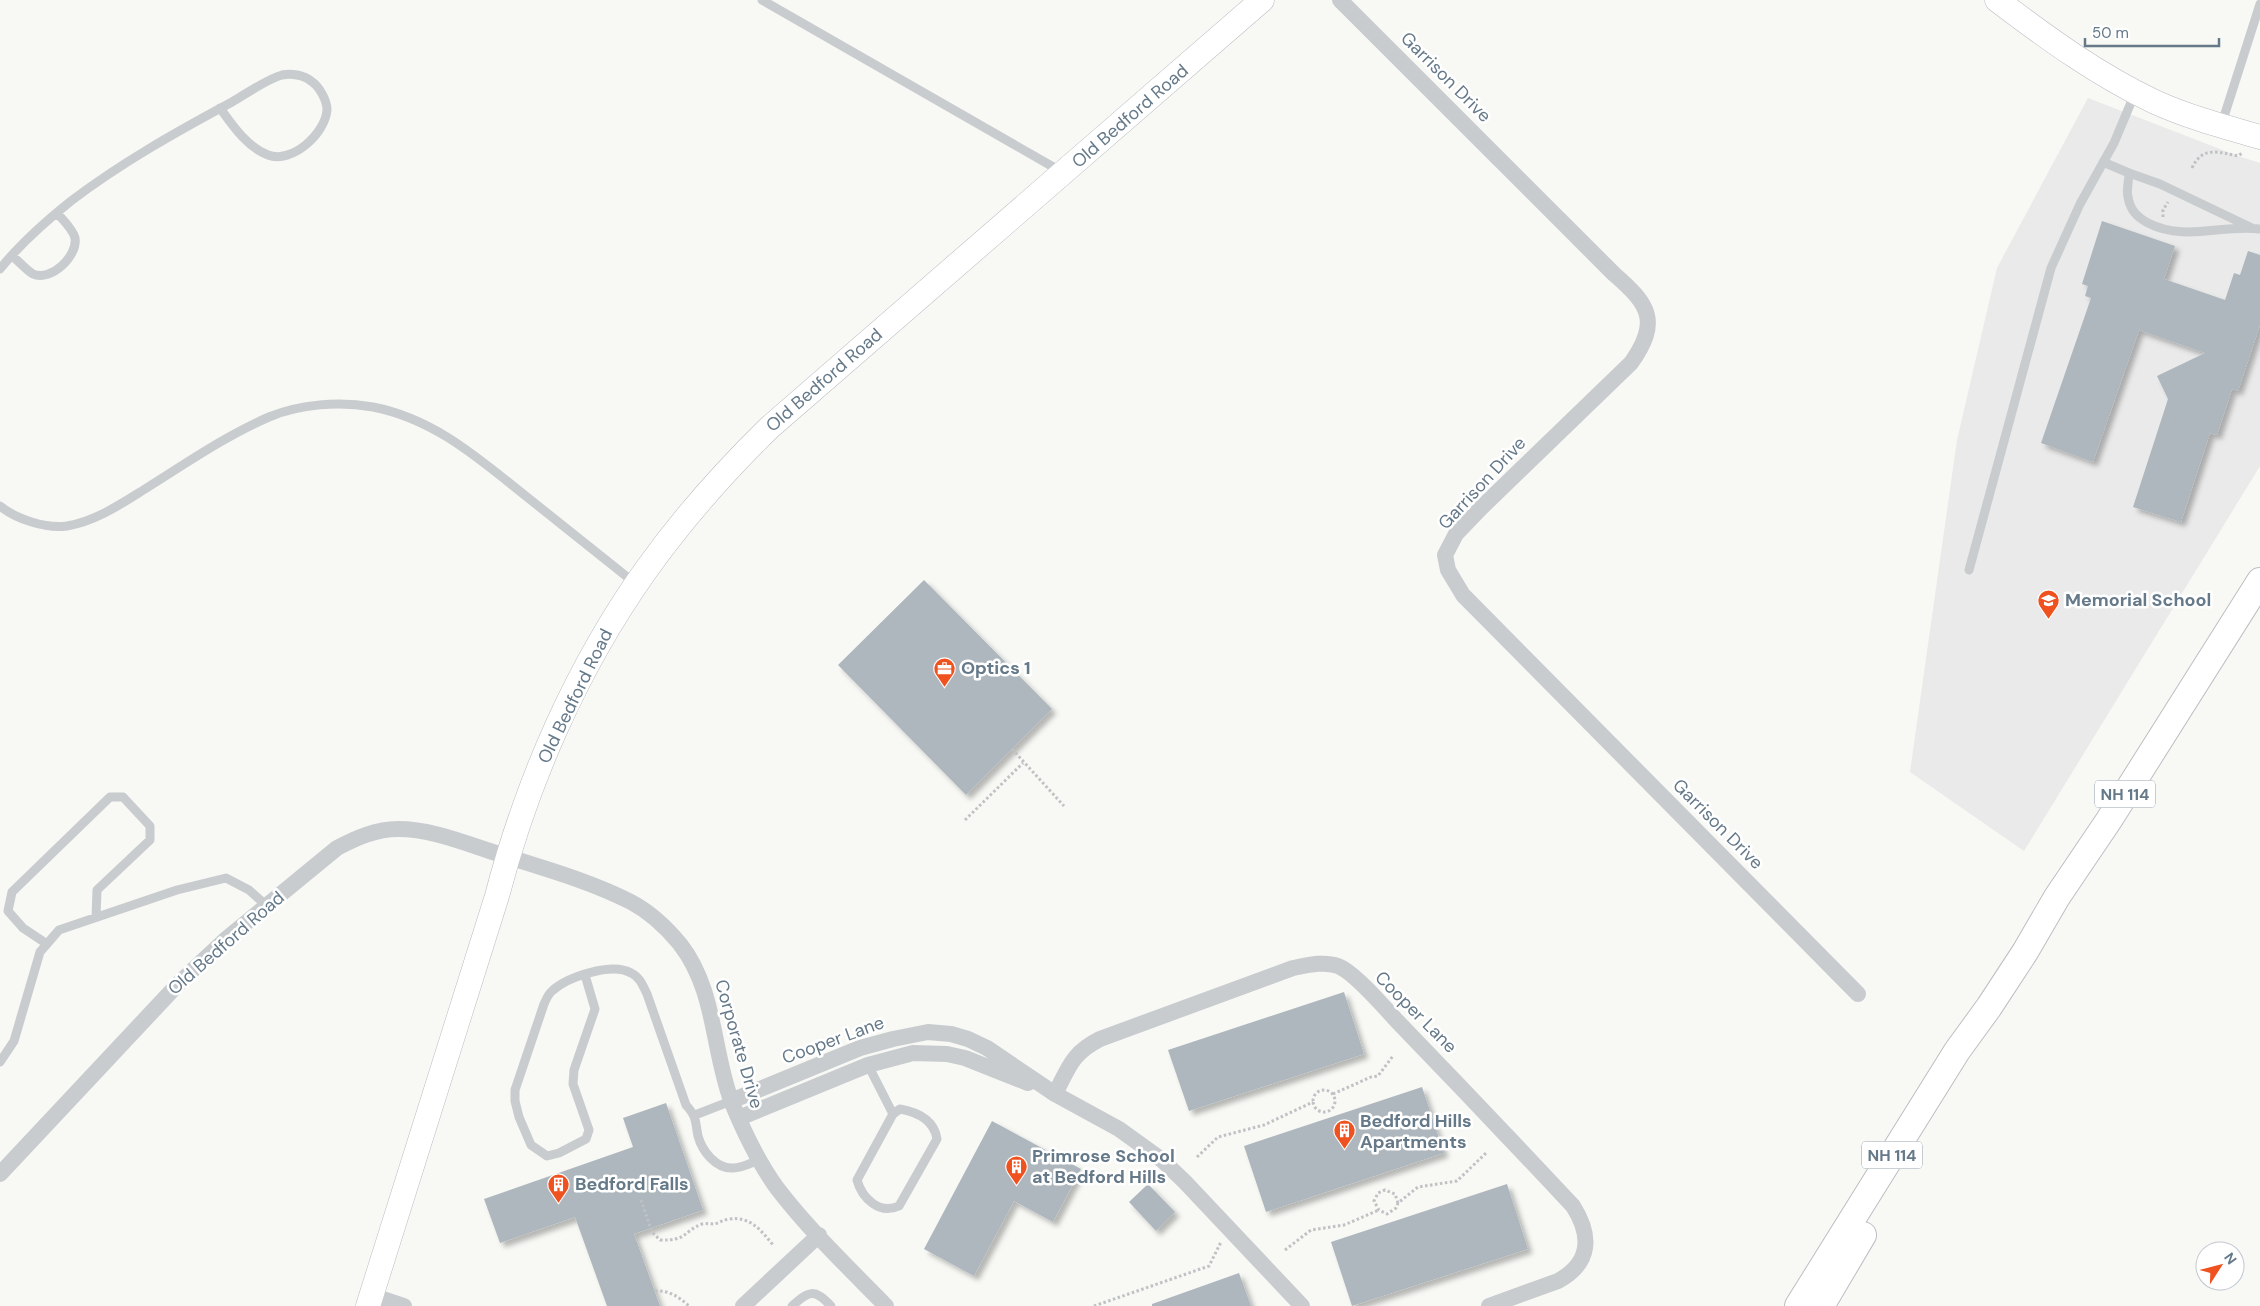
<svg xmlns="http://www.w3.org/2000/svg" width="2260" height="1306" viewBox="0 0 2260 1306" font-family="'DM Sans',sans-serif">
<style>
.built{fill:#e9eae9}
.building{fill:#aeb7bd;filter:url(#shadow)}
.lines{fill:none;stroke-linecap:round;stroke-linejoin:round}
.secondary-casing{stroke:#b8bec2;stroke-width:25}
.primary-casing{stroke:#bbbfc3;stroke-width:28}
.path{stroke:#bfc2c4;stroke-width:3;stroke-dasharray:2.5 2.5;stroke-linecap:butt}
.lane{stroke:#c8cccf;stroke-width:9}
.street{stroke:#c8cccf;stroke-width:16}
.secondary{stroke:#fff;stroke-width:24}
.primary{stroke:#fff;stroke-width:26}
.labels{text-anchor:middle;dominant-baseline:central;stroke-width:5;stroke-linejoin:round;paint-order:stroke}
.shield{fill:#fff;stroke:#93a1ac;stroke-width:1}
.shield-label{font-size:16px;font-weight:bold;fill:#657989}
.street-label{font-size:18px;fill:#657989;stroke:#fff}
.poi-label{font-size:18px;font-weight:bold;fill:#657989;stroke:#fff;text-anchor:start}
</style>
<defs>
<filter id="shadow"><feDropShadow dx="4.5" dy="4.5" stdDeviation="2.5" flood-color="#0004"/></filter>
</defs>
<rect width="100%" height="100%" fill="#f8f8f5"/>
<!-- built -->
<path class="built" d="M 2088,98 L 2238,156 L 2260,163 L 2260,466 L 2024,851 L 1910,772 L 1957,440 L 1997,268 Z"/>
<!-- building -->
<path class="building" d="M 2102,221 L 2175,246 L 2164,279 L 2225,300 L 2234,273 L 2240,275 L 2248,251 L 2260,255 L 2260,325 L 2238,391 L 2232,389 L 2217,435 L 2210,433 L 2181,522 L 2133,507 L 2168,399 L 2157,376 L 2205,353 L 2139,330 L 2093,462 L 2041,443 L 2091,298 L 2085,296 L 2088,286 L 2082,284 Z
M 924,580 L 1052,709 L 966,795 L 838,665 Z
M 1344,992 L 1364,1054 L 1189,1111 L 1168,1050 Z
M 1422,1087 L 1444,1153 L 1266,1212 L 1244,1146 Z
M 666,1103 L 703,1210 L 634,1234 L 660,1306 L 607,1306 L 575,1217 L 500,1243 L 484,1199 L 633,1147 L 623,1118 Z
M 992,1121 L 1081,1169 L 1053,1222 L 1014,1201 L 974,1276 L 924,1249 Z
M 1148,1184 L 1175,1212 L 1156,1231 L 1129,1202 Z
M 1507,1184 L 1528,1249 L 1352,1306 L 1331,1242 Z
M 1239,1273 L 1251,1306 L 1152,1306 L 1152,1304 Z"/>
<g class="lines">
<defs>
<path id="secondary" d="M 1997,0 C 2047,38 2098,75 2155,102 C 2188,117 2225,127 2260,137
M 368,1306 L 497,896 C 527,781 577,667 646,570 C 683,518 725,471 770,427 L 1262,0"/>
<path id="primary" d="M 1798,1306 L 1957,1051 L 1989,1007 L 2025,952 L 2057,897 L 2109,820 L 2260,581
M 1821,1306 L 1863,1235"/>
</defs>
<!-- secondary casing -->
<use href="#secondary" class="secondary-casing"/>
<!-- primary casing -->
<use href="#primary" class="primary-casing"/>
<!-- path -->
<path class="path" d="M 2192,168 C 2202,146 2218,152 2238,156 L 2242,153
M 2163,217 L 2163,210 L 2168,202
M 1012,749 L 1064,806
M 965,820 L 1023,763
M1313 1101a11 11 0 1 1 22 0a11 11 0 1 1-22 0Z
M 1333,1094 L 1371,1077 L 1378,1076 L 1393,1056
M 1197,1157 L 1218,1137 L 1264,1125 L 1313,1102
M 641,1200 L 652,1232 L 660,1240 C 688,1241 683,1231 702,1224 C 706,1223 710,1224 714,1224 C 719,1223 723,1220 729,1219 C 750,1216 761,1230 773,1245
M 1398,1203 L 1395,1194 L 1385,1190 L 1378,1193 L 1374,1201 L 1379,1210 L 1387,1214 L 1396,1208 L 1398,1203 L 1418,1187 L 1457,1181 L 1486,1153
M 1285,1250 L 1311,1230 L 1344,1225 L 1379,1210
M 655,1291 C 669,1290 679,1297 689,1306
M 1094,1306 L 1209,1266 L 1221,1242"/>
<!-- lane -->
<path class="lane" d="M 762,0 L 1062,172
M 2221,126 L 2260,4
M 2103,162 L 2129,173
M 2252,228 L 2160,184 L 2129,173 C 2129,181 2126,190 2128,197 C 2130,210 2137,217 2148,223 C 2185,242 2222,224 2260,229
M 12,256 C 19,261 26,270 33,274 C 51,282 78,256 75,238 C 73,229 63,220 57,213
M 0,269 C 20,244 46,221 71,201 C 121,163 176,132 232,102 C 246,94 267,79 282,75 C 291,73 304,75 311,81 C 319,86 327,100 327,110 C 325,134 292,164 268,155 C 247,147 233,126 220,108
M 0,506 C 16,519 46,529 67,526 C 96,521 121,504 145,489 C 185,464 225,436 269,417 C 300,404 339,401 373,407 C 435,419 479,459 527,497 C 563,526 600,555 636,584
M 1969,570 L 2051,268 L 2080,204 L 2114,143 L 2135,93
M 47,944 L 23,928 L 8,911 L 12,892 L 110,797 L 123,797 L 150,826 L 150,840 L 97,890 L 96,917
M 585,975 L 595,1009 L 574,1070 L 573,1084 L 589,1130 L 586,1139 L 559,1153 L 547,1156 L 531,1145 L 519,1117 L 515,1101 L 515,1090 L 544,1004 C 546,1000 548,994 552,991 C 567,977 612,962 631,973 C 640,977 643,986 647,994 L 686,1105 C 697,1117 695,1121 698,1136 C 702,1151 716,1169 733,1168 C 742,1168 751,1163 759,1160
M 0,1062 L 14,1041 L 40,952 L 59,930 L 177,890 L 226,878 L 249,890 L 267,906
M 868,1065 L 893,1114
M 900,1109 C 917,1112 934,1120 937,1139 L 899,1206 C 879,1215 862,1198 857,1180 L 893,1114 Z
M 695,1115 L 731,1101
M 792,1306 C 809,1291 814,1288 831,1306"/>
<!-- street -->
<path class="street" d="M 1340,0 L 1614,274 C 1650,305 1660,322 1631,363 L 1482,507 L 1456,534 L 1445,555 L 1448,570 L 1463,595 L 1858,994
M 1055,1094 C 1069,1067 1072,1053 1100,1039 L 1293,968 C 1308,965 1324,961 1338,966 C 1354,972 1384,1007 1397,1021 C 1456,1082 1515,1144 1573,1206 C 1592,1236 1591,1263 1558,1281 L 1489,1306
M 731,1101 L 860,1048 L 893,1039 L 928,1032 L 951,1034 L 968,1039 L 987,1048 L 1055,1094 L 1119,1129 L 1162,1160 L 1185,1182 L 1302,1306
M 739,1118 L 868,1065 L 913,1053 L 947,1054 L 965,1058 L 1028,1083
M 0,1174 L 180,982 L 225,940 L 337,848 C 356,838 376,829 398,829 C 432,829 467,844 499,854 C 543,868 590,881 631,902 C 650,912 666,927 680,944 C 716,990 712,1050 732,1103 C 744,1132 758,1162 777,1188 C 809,1230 849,1268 886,1306
M 371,1295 L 404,1306
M 743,1306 L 819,1235"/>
<!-- secondary -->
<use href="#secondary" class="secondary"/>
<!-- primary -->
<use href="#primary" class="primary"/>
</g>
<!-- icons -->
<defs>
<symbol id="school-pin" viewBox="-11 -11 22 30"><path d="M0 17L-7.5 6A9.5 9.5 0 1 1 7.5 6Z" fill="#ef511f" stroke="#fff"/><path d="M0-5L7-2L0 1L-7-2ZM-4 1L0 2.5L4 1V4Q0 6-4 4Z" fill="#fff"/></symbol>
<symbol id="office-pin" viewBox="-11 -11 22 30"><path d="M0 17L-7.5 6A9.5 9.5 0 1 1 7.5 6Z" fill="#ef511f" stroke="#fff"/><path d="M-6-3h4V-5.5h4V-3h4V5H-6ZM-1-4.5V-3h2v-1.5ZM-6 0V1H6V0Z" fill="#fff"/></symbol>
<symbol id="building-pin" viewBox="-11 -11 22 30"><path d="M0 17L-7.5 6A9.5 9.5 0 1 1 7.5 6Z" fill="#ef511f" stroke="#fff"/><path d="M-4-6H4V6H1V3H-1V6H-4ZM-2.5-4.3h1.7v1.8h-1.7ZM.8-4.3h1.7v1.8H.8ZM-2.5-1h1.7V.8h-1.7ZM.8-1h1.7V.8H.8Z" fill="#fff"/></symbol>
</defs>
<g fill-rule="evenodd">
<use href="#school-pin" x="2036" y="588" width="25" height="34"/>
<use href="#office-pin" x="932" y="656" width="25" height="34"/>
<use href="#building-pin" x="1332" y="1118" width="25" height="34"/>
<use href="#building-pin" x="1004" y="1154" width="25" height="34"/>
<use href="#building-pin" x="546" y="1172" width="25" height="34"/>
</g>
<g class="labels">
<!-- shield labels -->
<g class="shield">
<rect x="2095" y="780.5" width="60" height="27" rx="4"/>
<rect x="1862" y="1141.5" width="60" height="27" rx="4"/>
</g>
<g class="shield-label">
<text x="2125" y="794">NH 114</text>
<text x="1892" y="1155">NH 114</text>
</g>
<!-- street labels -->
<g class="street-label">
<text transform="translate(1446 77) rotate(45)">Garrison Drive</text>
<text transform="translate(1130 116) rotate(-41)">Old Bedford Road</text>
<text transform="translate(824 380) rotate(-41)">Old Bedford Road</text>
<text transform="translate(1482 483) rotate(-47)">Garrison Drive</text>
<text transform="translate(575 696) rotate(-64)">Old Bedford Road</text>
<text transform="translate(1718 824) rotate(45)">Garrison Drive</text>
<text transform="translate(226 943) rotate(-41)">Old Bedford Road</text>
<text transform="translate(1416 1012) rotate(45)">Cooper Lane</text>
<text transform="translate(833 1040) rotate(-20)">Cooper Lane</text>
<text transform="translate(739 1044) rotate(74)">Corporate Drive</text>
</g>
<!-- poi labels -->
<g class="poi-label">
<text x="2065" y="600">Memorial School</text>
<text x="961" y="668">Optics 1</text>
<text x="1360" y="1121">Bedford Hills<tspan x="1360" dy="21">Apartments</tspan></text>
<text x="1032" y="1156">Primrose School<tspan x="1032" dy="21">at Bedford Hills</tspan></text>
<text x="575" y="1184">Bedford Falls</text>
</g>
</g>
<!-- north arrow -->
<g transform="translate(2220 1266) rotate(54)"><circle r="24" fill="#ffffff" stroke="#c1c9d0"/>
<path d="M0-4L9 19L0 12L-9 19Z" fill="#ef511f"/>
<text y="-8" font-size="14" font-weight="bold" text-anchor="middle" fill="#657989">N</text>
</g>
<!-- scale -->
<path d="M2085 38v8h134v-8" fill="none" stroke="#657989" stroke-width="2.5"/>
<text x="2092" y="38" font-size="15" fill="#657989" stroke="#ffffff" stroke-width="4" paint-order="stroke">50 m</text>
</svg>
